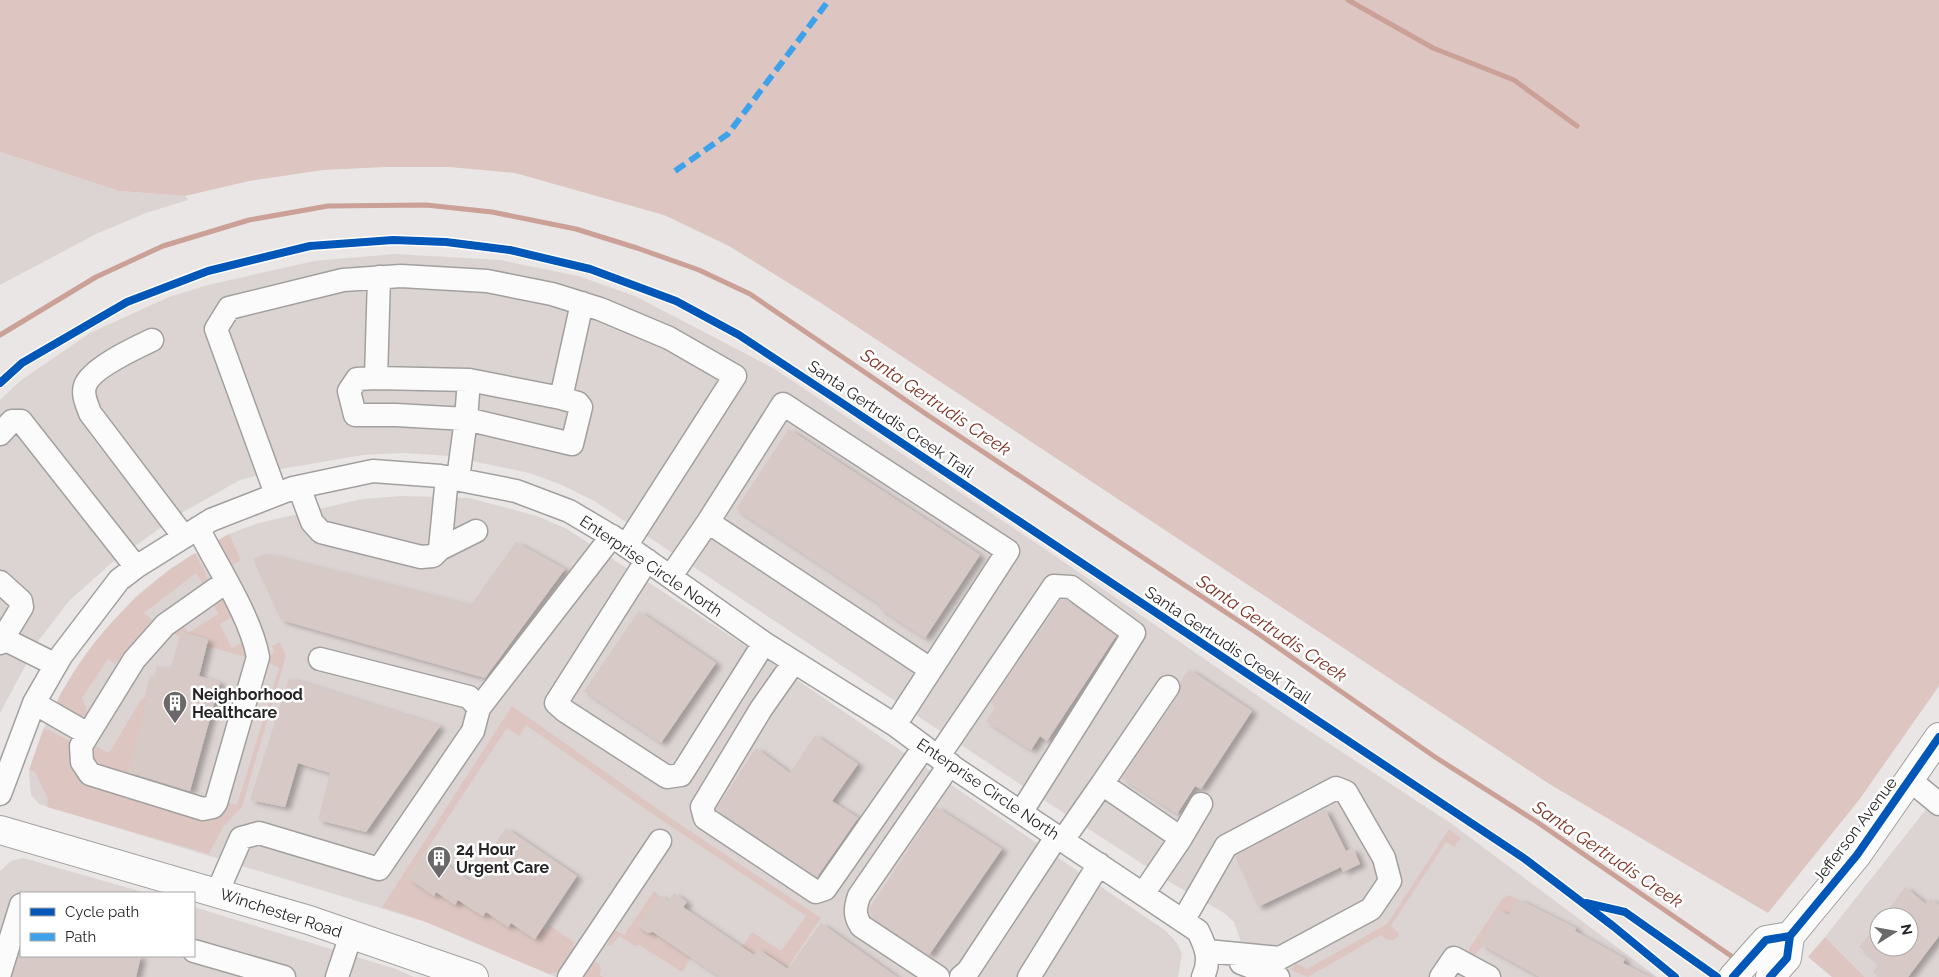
<svg xmlns="http://www.w3.org/2000/svg" width="1939" height="977" viewBox="0 0 1939 977" font-family="Raleway,sans-serif">
<style>
.built{fill:#dcd4d2;fill-rule:evenodd}
.green{fill:#ddc6c1}
.lines{fill:none;stroke-linecap:round;stroke-linejoin:round}
.stream{stroke:#caa097;stroke-width:5}
.building{fill:#d6c9c6;filter:url(#shadow)}
.minor-casing{stroke:#a2a09f;stroke-width:25}
.major-casing{stroke:#a2a09f;stroke-width:30}
.minor{stroke:#fcfbfb;stroke-width:22}
.major{stroke:#fcfbfb;stroke-width:28}
.quiet{stroke:#3ea2eb;stroke-width:6;stroke-dasharray:12 6;stroke-linecap:butt}
.cycleway-casing{stroke:#fff;stroke-width:11}
.cycleway{stroke:#0057b8;stroke-width:8}
.labels{text-anchor:middle;dominant-baseline:central;stroke-width:5;stroke-linejoin:round;paint-order:stroke}
.street-label{font-size:16px;fill:#262424;stroke:#fff}
.poi-label{font-size:16px;font-weight:bold;fill:#262424;stroke:#fff;text-anchor:start}
.water-label{font-size:18px;font-style:italic;fill:#7f3425;stroke:#fff}
</style>
<defs>
<filter id="shadow"><feDropShadow dx="5.5" dy="3" stdDeviation="2.5" flood-color="#0004"/></filter>
</defs>
<rect width="100%" height="100%" fill="#e9e6e5"/>
<!-- built -->
<path class="built" d="M 0,152 L 119,191 L 185,196 L 188,200 L 146,213 L 96,234 L 0,285 Z
M 395,254 L 500,260 L 578,276 L 635,296 L 773,368 L 1045,549 L 1290,718 L 1452,824 L 1657,977 L 1239,977 L 1244,964 L 1244,951 L 1234,922 L 1224,913 L 1175,885 L 1047,802 L 596,502 L 562,485 L 529,473 L 449,456 L 403,453 L 363,455 L 281,469 L 240,480 L 178,515 L 109,565 L 69,601 L 39,640 L 0,713 L 0,400 L 20,381 L 90,333 L 169,297 L 208,285 L 314,261 Z
M 402,496 L 469,498 L 537,516 L 567,529 L 781,669 L 1166,931 L 1177,943 L 1182,954 L 1178,977 L 556,977 L 426,922 L 39,804 L 31,795 L 29,773 L 43,730 L 62,691 L 111,624 L 136,596 L 171,568 L 229,534 L 259,523 L 362,499 Z
M 1939,793 L 1939,977 L 1865,977 L 1825,937 ZM 1879,917 L 1909,917 L 1909,947 L 1879,947 Z
M 23,858 L 146,893 L 21,893 L 21,956 L 194,956 L 194,907 L 396,969 L 414,977 L 0,977 L 0,871 L 11,861 Z"/>
<!-- green -->
<path class="green" d="M 0,0 L 1939,0 L 1939,686 L 1859,800 L 1768,913 L 1551,785 L 821,303 L 729,246 L 664,215 L 515,173 L 449,167 L 385,167 L 323,170 L 249,181 L 185,196 L 119,191 L 0,152 Z
M 229,534 L 241,560 L 229,567 L 215,542 Z
M 195,553 L 209,580 L 203,584 L 196,573 L 144,613 L 152,620 L 115,664 L 108,659 L 82,698 L 88,712 L 86,716 L 78,716 L 55,706 C 85,643 136,590 195,553 Z
M 223,597 L 233,616 L 220,624 L 232,648 L 245,641 L 247,647 L 245,657 L 207,646 L 208,639 L 181,632 L 180,636 L 173,634 L 174,631 L 183,625 L 188,633 L 218,614 L 212,601 Z
M 280,642 L 286,656 L 242,807 L 223,827 L 209,854 L 47,807 L 48,799 L 35,772 L 29,770 L 43,730 L 47,729 L 71,742 C 68,758 71,770 83,782 L 209,821 L 214,820 L 225,802 L 237,805 L 279,668 L 268,662 L 274,651 L 272,646 Z
M 142,698 L 148,699 L 128,774 L 203,796 L 201,798 L 94,766 L 90,743 L 109,753 Z
M 512,706 L 675,821 L 821,918 L 781,977 L 771,958 L 758,949 L 754,955 L 742,947 L 752,932 L 781,951 L 806,916 L 658,818 L 526,725 L 519,736 L 507,728 L 409,877 L 434,895 L 436,892 L 458,900 L 482,916 L 486,912 L 508,927 L 511,923 L 534,939 L 542,928 L 546,931 L 549,925 L 574,942 L 573,949 L 560,971 L 549,974 L 426,922 L 382,907 Z
M 1449,829 L 1461,838 L 1454,847 L 1446,842 L 1391,926 L 1398,932 L 1399,935 L 1394,940 L 1387,940 L 1381,935 L 1308,977 L 1291,970 L 1296,963 L 1307,969 L 1387,924 Z
M 654,891 L 659,895 L 638,926 L 648,933 L 653,932 L 691,958 L 682,972 L 639,945 L 635,946 L 619,936 L 611,946 L 607,945 L 615,930 L 624,935 Z
M 1509,895 L 1518,899 L 1509,915 L 1499,910 L 1480,944 L 1483,946 L 1474,956 L 1469,956 L 1469,949 L 1503,898 Z
M 1825,937 L 1865,977 L 1832,977 L 1808,957 Z
M 593,961 L 600,965 L 601,970 L 599,975 L 604,977 L 582,977 Z"/>
<g class="lines">
<!-- stream -->
<path class="stream" d="M 1348,0 L 1433,48 L 1514,80 L 1577,126
M 0,335 L 96,277 L 163,246 L 249,220 L 328,206 L 426,205 L 492,212 L 576,229 L 637,248 L 699,270 L 750,294 L 929,416 L 1260,635 L 1435,757 L 1537,822 L 1737,960"/>
</g>
<!-- building -->
<path class="building" d="M 789,429 L 980,555 L 925,638 L 879,608 L 881,605 L 736,509 Z
M 516,542 L 565,569 L 485,678 L 281,620 L 253,559 L 266,554 L 471,605 Z
M 1061,600 L 1066,600 L 1116,636 L 1047,741 L 1040,736 L 1031,750 L 986,721 L 996,707 L 990,703 Z
M 639,611 L 716,663 L 661,743 L 584,691 Z
M 181,632 L 208,640 L 199,676 L 220,682 L 190,791 L 128,772 L 148,699 L 144,698 L 150,676 L 154,677 L 157,666 L 170,670 Z
M 1189,669 L 1252,711 L 1201,789 L 1195,786 L 1177,814 L 1122,778 L 1179,694 L 1180,682 Z
M 289,678 L 440,726 L 366,832 L 318,820 L 330,773 L 298,763 L 285,807 L 250,800 Z
M 815,735 L 858,764 L 832,801 L 858,818 L 817,877 L 716,809 L 756,748 L 790,773 Z
M 936,807 L 1002,849 L 929,955 L 871,917 L 869,909 Z
M 1325,809 L 1346,851 L 1353,848 L 1360,864 L 1343,872 L 1341,867 L 1258,907 L 1235,856 Z
M 506,828 L 577,876 L 535,939 L 511,923 L 508,927 L 486,912 L 483,916 L 458,900 L 455,905 L 436,892 L 434,896 L 408,878 L 427,851 L 470,881 Z
M 1905,887 L 1926,904 L 1930,898 L 1939,905 L 1939,936 L 1908,977 L 1879,977 L 1873,972 L 1879,963 L 1859,947 L 1879,922 L 1879,947 L 1909,947 L 1909,917 L 1883,917 Z
M 674,893 L 687,902 L 683,907 L 754,955 L 758,949 L 788,969 L 821,923 L 897,977 L 720,977 L 653,932 L 648,933 L 637,926 L 659,895 L 668,901 Z
M 1518,899 L 1576,928 L 1575,931 L 1625,959 L 1623,963 L 1650,977 L 1540,977 L 1480,944 L 1499,910 L 1509,915 Z
M 21,949 L 21,956 L 141,956 L 136,977 L 12,977 Z"/>
<g class="lines">
<defs>
<path id="minor" d="M 379,277 L 376,378 L 357,379 L 349,391 L 355,415 L 396,415 L 466,419 L 469,380
M 152,340 C 135,348 90,369 85,386 C 82,395 87,404 90,413 L 184,537
M 376,378 L 469,380 L 561,398
M 0,434 L 12,421 L 21,421 L 136,567
M 458,479 L 466,419 L 572,444 L 581,407 L 578,403 L 561,398 L 582,303
M 299,487 L 312,522 L 321,532 L 421,557 L 433,556 L 440,549 L 447,477
M 276,494 L 216,329 L 229,308 L 343,280 L 401,276 L 487,281 L 552,294 L 600,309 L 669,338 L 735,376 L 626,546
M 708,522 L 930,669
M 198,528 C 217,566 251,617 258,657 L 216,803 L 213,807 L 203,809 L 90,774 L 82,762 L 81,746 L 134,660 L 165,625 L 226,582
M 440,549 L 476,531
M 647,560 L 556,703 L 565,711 L 667,777 L 681,775 L 764,643
M 671,576 L 708,522 L 783,404 L 1008,551 L 895,725
M 0,582 L 21,601 L 22,607 L 0,643
M 0,637 L 56,665
M 794,662 L 761,709 L 702,807 L 705,818 L 816,892 L 825,889 L 924,747
M 34,703 L 88,734
M 479,708 L 612,536
M 938,757 L 1054,586 L 1071,587 L 1134,633 L 1022,811
M 1910,780 L 1939,804
M 1102,784 L 1168,687
M 0,794 L 34,703 L 61,656 L 119,580 L 136,567 L 211,520 L 293,488 L 373,471 L 440,476 L 516,491 L 569,511 L 618,540 L 764,643 L 895,725 L 938,757 L 1198,931 C 1206,947 1211,960 1203,977
M 1181,838 L 1201,804
M 1063,840 L 1102,784 L 1181,838 L 1143,894
M 217,893 L 241,838 L 259,833 L 379,869 L 473,731 L 479,708 L 469,697 L 320,659
M 1183,921 L 1226,846 L 1336,788 L 1346,792 L 1384,858 L 1390,881 L 1371,909 L 1280,958 L 1207,951
M 194,951 L 284,977
M 1241,963 L 1278,977
M 0,973 L 21,905
M 337,977 L 351,935
M 569,977 L 660,841
M 938,977 L 861,926 C 854,915 855,908 859,896 L 950,764
M 961,977 L 968,971 L 1057,836
M 1029,977 L 1099,864
M 1441,977 L 1454,958 L 1489,977"/>
<path id="major" d="M 0,830 L 309,920 L 474,977
M 1733,977 L 1766,940 L 1790,936
M 1770,977 L 1787,958 L 1790,936 L 1857,855 L 1939,737"/>
</defs>
<!-- minor casing -->
<use href="#minor" class="minor-casing"/>
<!-- major casing -->
<use href="#major" class="major-casing"/>
<!-- minor -->
<use href="#minor" class="minor"/>
<!-- major -->
<use href="#major" class="major"/>
<!-- quiet -->
<path class="quiet" d="M 675,171 L 728,134 L 829,0"/>
<defs>
<path id="cycleway" d="M 0,383 L 22,363 L 127,302 L 208,271 L 310,246 L 393,240 L 446,242 L 510,250 L 590,269 L 676,301 L 739,335 L 833,397 L 1525,859 L 1613,926 L 1675,977
M 1586,903 L 1625,912 L 1717,977
M 1733,977 L 1766,940 L 1790,936
M 1770,977 L 1787,958 L 1790,936 L 1857,855 L 1939,737"/>
</defs>
<!-- cycleway casing -->
<use href="#cycleway" class="cycleway-casing"/>
<!-- cycleway -->
<use href="#cycleway" class="cycleway"/>
</g>
<!-- icons -->
<defs>
<symbol id="building-pin" viewBox="-11 -11 22 30"><path d="M0 17L-7.5 6A9.5 9.5 0 1 1 7.5 6Z" fill="#6a6868" stroke="#fff"/><path d="M-4-6H4V6H1V3H-1V6H-4ZM-2.5-4.3h1.7v1.8h-1.7ZM.8-4.3h1.7v1.8H.8ZM-2.5-1h1.7V.8h-1.7ZM.8-1h1.7V.8H.8Z" fill="#fff"/></symbol>
</defs>
<g fill-rule="evenodd">
<use href="#building-pin" x="161" y="689" width="28" height="38"/>
<use href="#building-pin" x="425" y="844" width="28" height="38"/>
</g>
<g class="labels">
<!-- street labels -->
<g class="street-label">
<text transform="translate(891 419) rotate(34)">Santa Gertrudis Creek Trail</text>
<text transform="translate(651 566) rotate(34)">Enterprise Circle North</text>
<text transform="translate(1228 645) rotate(34)">Santa Gertrudis Creek Trail</text>
<text transform="translate(988 789) rotate(34)">Enterprise Circle North</text>
<text transform="translate(1855 830) rotate(-53)">Jefferson Avenue</text>
<text transform="translate(281 913) rotate(18)">Winchester Road</text>
</g>
<!-- poi labels -->
<g class="poi-label">
<text x="192" y="694">Neighborhood<tspan x="192" dy="18">Healthcare</tspan></text>
<text x="456" y="849">24 Hour<tspan x="456" dy="18">Urgent Care</tspan></text>
</g>
<!-- water labels -->
<g class="water-label">
<text transform="translate(936 402) rotate(34)">Santa Gertrudis Creek</text>
<text transform="translate(1272 628) rotate(34)">Santa Gertrudis Creek</text>
<text transform="translate(1608 854) rotate(34)">Santa Gertrudis Creek</text>
</g>
</g>
<!-- legend -->
<rect x="20" y="892" width="175" height="65" fill="#ffffff" stroke="#a8a7a7"/>
<rect x="30" y="908" width="25" height="8" fill="#0057b8" stroke="#a8a7a7"/>
<text x="65" y="917" font-size="15" fill="#262424">Cycle path</text>
<rect x="30" y="933" width="25" height="8" fill="#3ea2eb" stroke="#a8a7a7"/>
<text x="65" y="942" font-size="15" fill="#262424">Path</text>
<!-- north arrow -->
<g transform="translate(1894 932) rotate(79)"><circle r="24" fill="#ffffff" stroke="#a8a7a7"/>
<path d="M0-4L9 19L0 12L-9 19Z" fill="#6a6868"/>
<text y="-8" font-size="14" font-weight="bold" text-anchor="middle" fill="#262424">N</text>
</g>
</svg>
